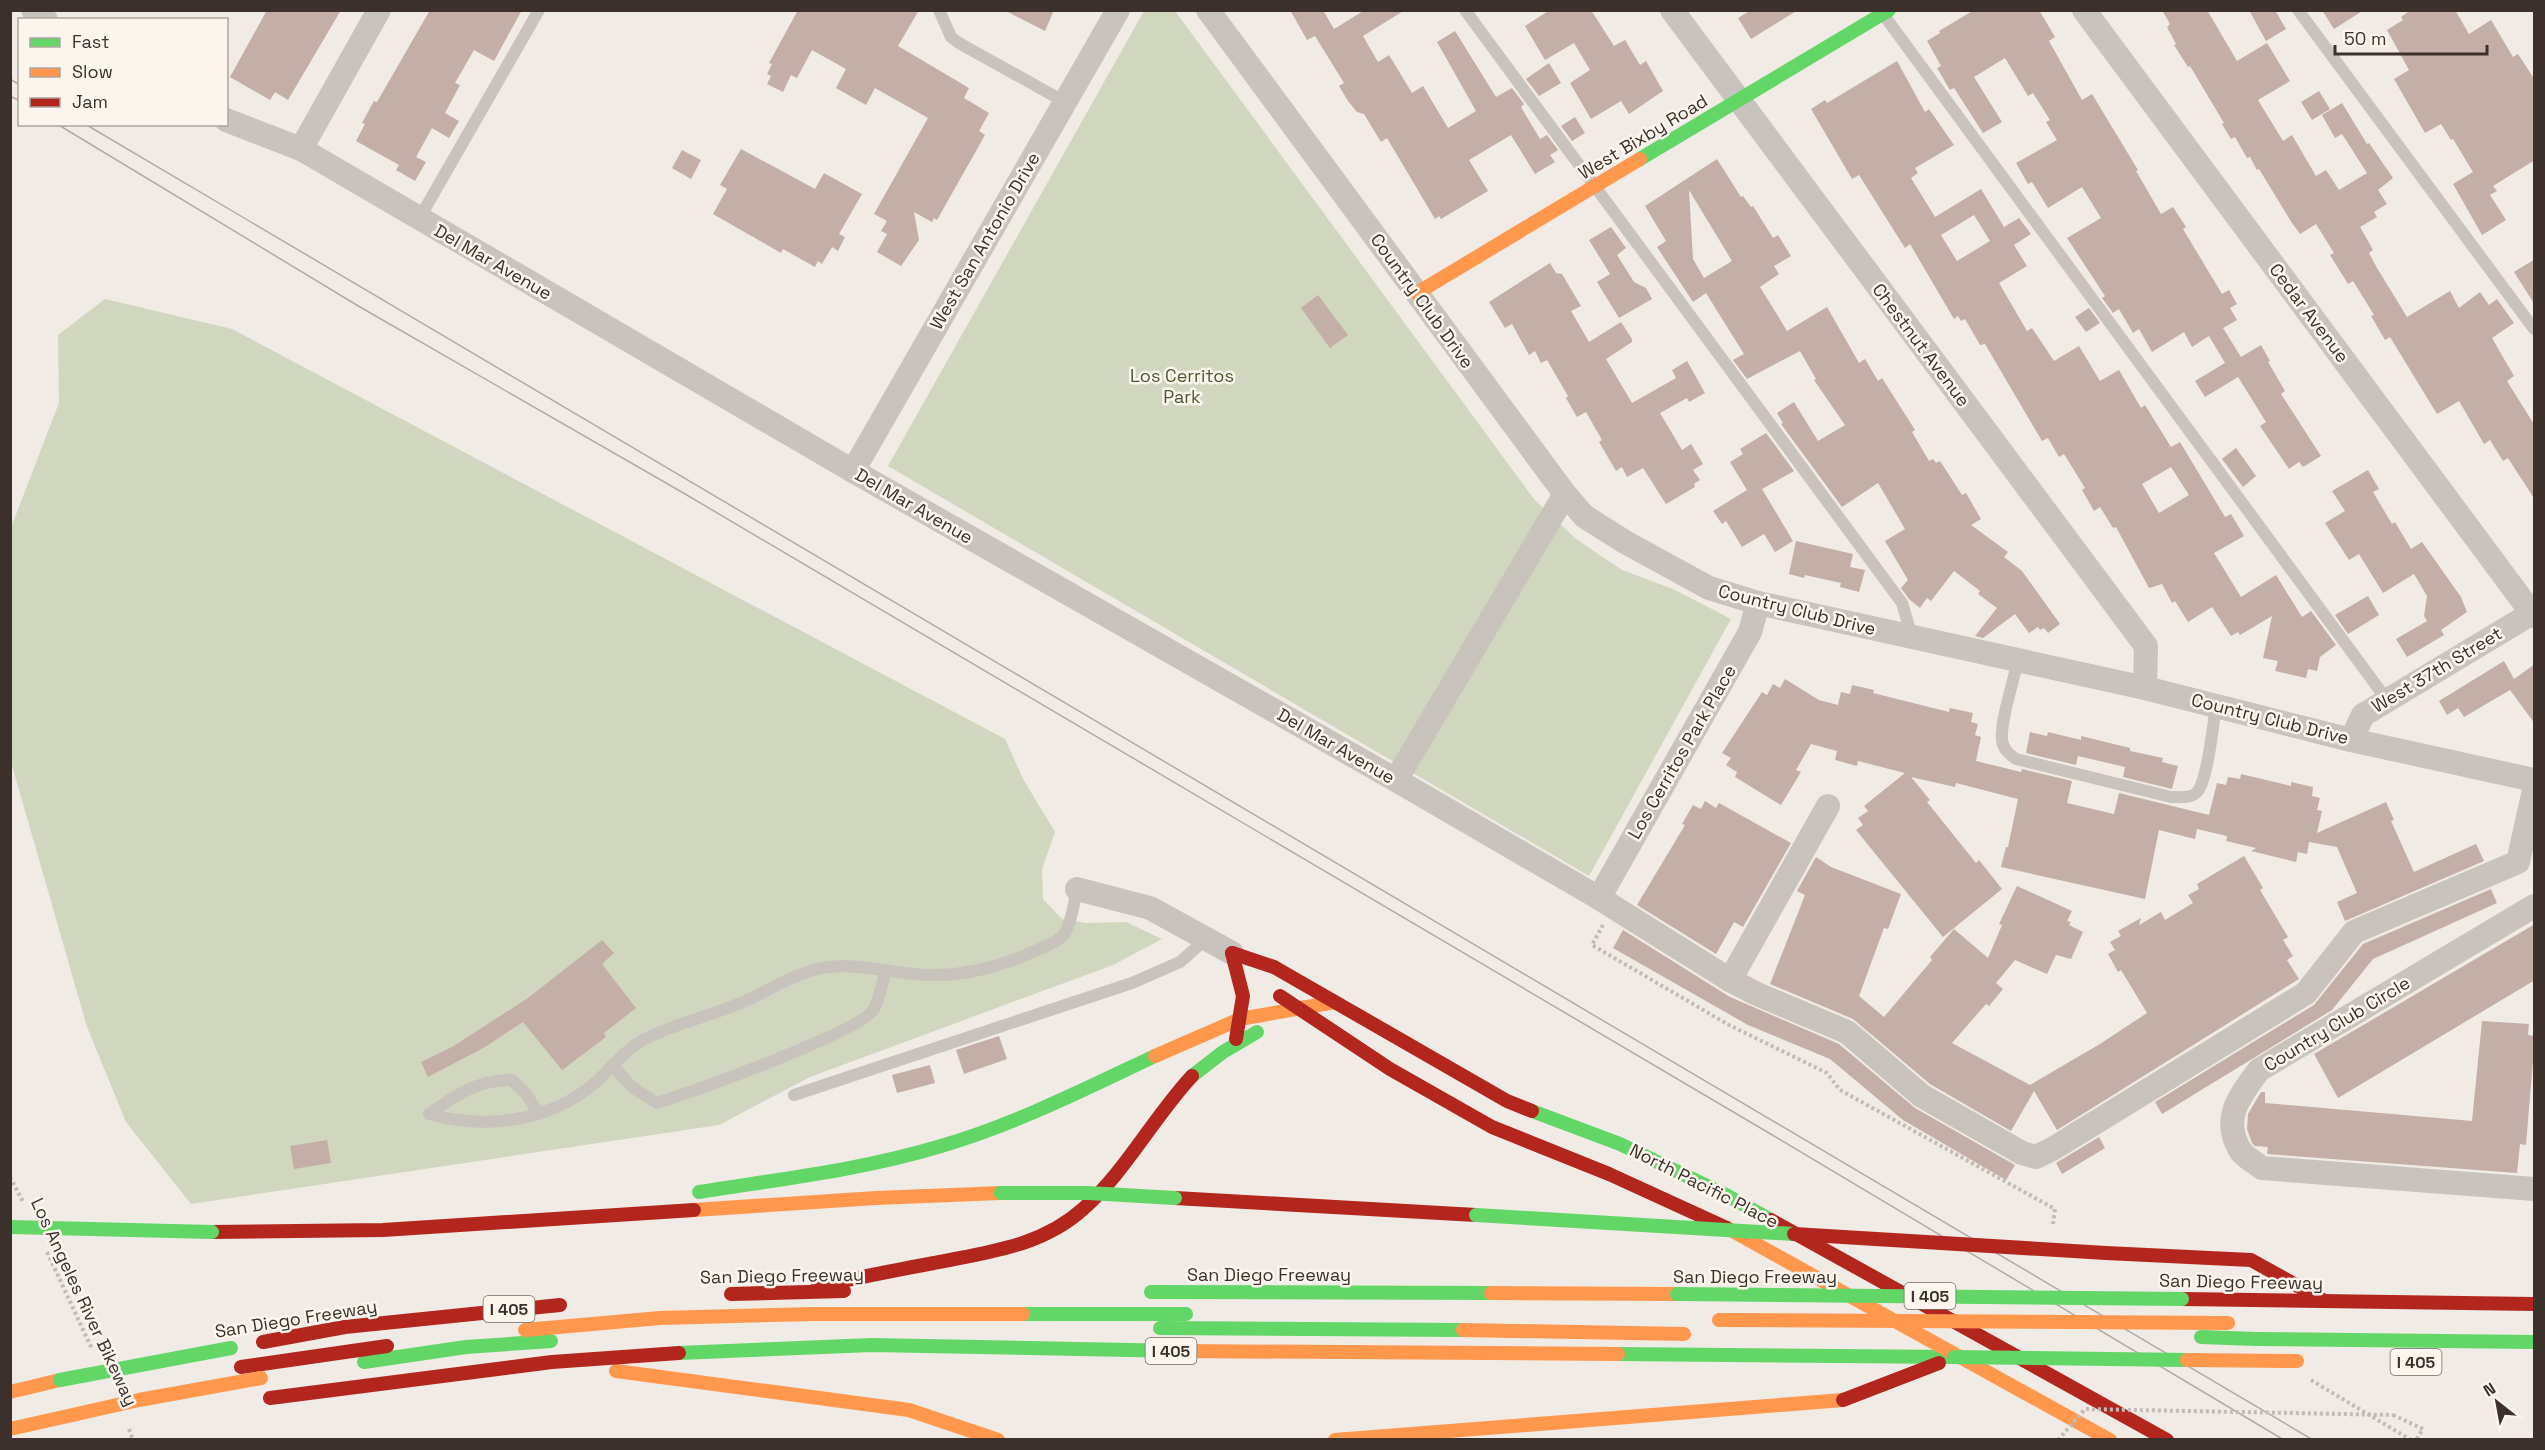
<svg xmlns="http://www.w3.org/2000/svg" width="2545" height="1450" font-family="'Space Grotesk',sans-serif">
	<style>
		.green { fill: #d1d6bf }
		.building { fill: #c3afa7; fill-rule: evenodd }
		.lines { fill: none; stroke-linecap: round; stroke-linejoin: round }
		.path { stroke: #c2bbb6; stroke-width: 4; stroke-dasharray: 3 3; stroke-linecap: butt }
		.lane { stroke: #c9c3be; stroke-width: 12 }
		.street { stroke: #c9c3be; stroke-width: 24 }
		.fast { stroke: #63d668; stroke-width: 14 }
		.slow { stroke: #ff974d; stroke-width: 14 }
		.jam { stroke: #b3261e; stroke-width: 14 }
		.tram { stroke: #b1aca8; stroke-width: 1.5 }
		.path-bridge { stroke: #c2bbb6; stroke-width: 4; stroke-dasharray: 3 3; stroke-linecap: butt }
		.fast-bridge { stroke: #63d668; stroke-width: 14 }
		.slow-bridge { stroke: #ff974d; stroke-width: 14 }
		.jam-bridge { stroke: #b3261e; stroke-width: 14 }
		.labels { text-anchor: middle; stroke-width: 5; stroke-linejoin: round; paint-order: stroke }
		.shield { fill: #fbf5ee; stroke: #756b66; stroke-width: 1.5 }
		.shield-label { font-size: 16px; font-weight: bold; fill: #3b302b }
		.street-label { font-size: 18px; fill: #3b302b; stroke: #fbf5ee }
		.park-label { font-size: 18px; fill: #4a5a2e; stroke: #fbf5ee }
	</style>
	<rect width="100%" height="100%" fill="#f0ebe5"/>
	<g class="green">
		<polygon points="1144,11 1175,11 1534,499 1576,539 1622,570 1673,589 1731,619 1589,876 888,466"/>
		<polygon points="105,299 232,329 1005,739 1023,779 1055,832 1042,869 1043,899 1062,919 1087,923 1126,922 1162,939 1113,965 810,1077 719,1125 191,1204 126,1122 87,1027 11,762 10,530 59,403 58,335"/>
	</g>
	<g class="building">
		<polygon points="267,10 341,10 288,100 275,92 270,100 230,77"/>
		<polygon points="430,10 522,10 494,61 474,50 455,83 460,85 445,113 459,121 449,138 432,128 416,157 426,162 415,181 396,170 399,165 356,141 365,124 362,123 374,101 377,102"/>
		<polygon points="798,10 919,10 898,46 969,88 964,98 989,113 979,131 985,135 937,220 934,218 932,222 914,212 919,240 901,266 877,252 887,234 881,231 887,221 874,214 928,118 875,88 866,105 836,88 846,69 812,50 797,78 791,75 783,92 767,84 771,76 767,74 772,64 769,63"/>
		<polygon points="1004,10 1054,10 1045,31"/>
		<polygon points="1290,10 1323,10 1334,29 1365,10 1405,10 1363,36 1378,62 1389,55 1412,93 1423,86 1448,128 1476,111 1437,42 1455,31 1496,97 1512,88 1524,104 1521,107 1540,139 1547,135 1558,150 1550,155 1555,162 1535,174 1511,135 1469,160 1488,191 1441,219 1439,216 1435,219 1387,138 1381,142 1364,114 1357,112 1348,101 1339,86 1344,83 1315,36 1307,40"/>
		<polygon points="1550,10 1591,10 1614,46 1625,40 1640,65 1646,61 1663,91 1629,114 1621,101 1591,119 1570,83 1590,70 1574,43 1545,60 1525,26"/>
		<polygon points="1751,10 1798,10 1751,39 1738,18"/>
		<polygon points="1974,10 2039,10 2055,37 2049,41 2082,100 2092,94 2138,170 2136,171 2161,214 2173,207 2186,227 2183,229 2222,294 2229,290 2237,304 2230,308 2237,320 2223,328 2241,357 2261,345 2270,361 2268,362 2285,391 2281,394 2321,456 2303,467 2299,462 2289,469 2260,426 2266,422 2238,377 2205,397 2195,381 2225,363 2209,336 2192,347 2184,332 2152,352 2139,329 2133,333 2119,309 2113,313 2102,298 2105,296 2067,238 2101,218 2082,187 2048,208 2032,182 2028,184 2016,163 2057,140 2046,122 2050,120 2033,93 2028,96 2005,58 1974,77 2002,122 1983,133 1954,88 1950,90 1937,68 1941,66 1927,41 1940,33 1939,31"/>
		<polygon points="2162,10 2207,10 2237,61 2267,43 2290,81 2258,100 2283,141 2292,135 2316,176 2326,170 2339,190 2367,173 2342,134 2335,138 2322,115 2342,103 2367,144 2369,143 2393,178 2378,190 2387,204 2374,212 2377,217 2360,227 2373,250 2369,253 2377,268 2407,317 2450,291 2459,308 2480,292 2489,305 2497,299 2514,323 2492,338 2514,376 2507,381 2535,426 2535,500 2508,458 2503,461 2490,440 2484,444 2459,401 2437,414 2390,337 2385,340 2371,316 2374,315 2353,281 2348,284 2330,255 2334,253 2316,224 2300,234 2292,223 2259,169 2257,170 2250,157 2247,158 2235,137 2231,139 2222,124 2224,123 2190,66 2188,67 2174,45 2176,44 2167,27 2170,24"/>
		<polygon points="2249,10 2275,10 2286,29 2266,41"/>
		<polygon points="2322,10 2364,10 2334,29"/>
		<polygon points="2411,10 2455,10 2469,34 2491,20 2513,57 2518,54 2535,80 2535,160 2493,186 2497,191 2490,195 2506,220 2482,235 2453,184 2473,172 2453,139 2451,140 2441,124 2425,133 2394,79 2409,70 2387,30 2403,20 2401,17"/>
		<path d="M 1897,61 L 1925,112 L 1929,109 L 1954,145 L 1915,168 L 1918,173 L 1911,178 L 1935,217 L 1981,189 L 2004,227 L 2019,218 L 2031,234 L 2014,245 L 2027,266 L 1999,283 L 2027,331 L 2032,328 L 2054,361 L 2079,346 L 2100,381 L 2119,370 L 2141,408 L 2145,405 L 2171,447 L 2180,442 L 2225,517 L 2231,514 L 2244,536 L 2214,553 L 2241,597 L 2276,575 L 2302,617 L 2311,611 L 2336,645 L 2320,657 L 2317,671 L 2308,669 L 2306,678 L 2275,671 L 2278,661 L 2263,658 L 2272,616 L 2240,635 L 2238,632 L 2231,636 L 2212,607 L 2188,622 L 2175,601 L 2172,603 L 2162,584 L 2149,588 L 2116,527 L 2113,528 L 2100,507 L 2094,511 L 2082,490 L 2085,488 L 2064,454 L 2059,457 L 2048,438 L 2042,441 L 1985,344 L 1980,345 L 1965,319 L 1961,321 L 1958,316 L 1954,319 L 1910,244 L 1905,248 L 1859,175 L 1852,179 L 1811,109 L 1825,100 L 1827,103 ZM 1974,215 L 1990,241 L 1957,261 L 1941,235 ZM 2171,467 L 2189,495 L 2159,513 L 2142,484 Z"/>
		<polygon points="1549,63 1561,83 1539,96 1526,79"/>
		<polygon points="2319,91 2330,109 2312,120 2301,102"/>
		<polygon points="1575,117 1585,133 1572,141 1561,126"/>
		<polygon points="741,149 815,189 824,173 862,194 839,234 845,237 838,251 832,247 822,264 818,261 815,267 783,249 781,253 713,214 727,189 720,185"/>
		<polygon points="682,150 701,160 691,179 672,168"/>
		<path d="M 1717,159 L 1741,197 L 1743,196 L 1751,207 L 1753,206 L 1773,238 L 1778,235 L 1791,256 L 1774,266 L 1779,274 L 1760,287 L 1787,331 L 1827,307 L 1859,363 L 1865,359 L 1878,381 L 1882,378 L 1915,430 L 1912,432 L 1929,461 L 1933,459 L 1936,463 L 1940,461 L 1962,495 L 1966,493 L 1981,519 L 1971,525 L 2008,552 L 2004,557 L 2022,571 L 2060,624 L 2048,633 L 2044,628 L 2040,630 L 2038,627 L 2029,633 L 2015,614 L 1983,638 L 1975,636 L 1997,608 L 1978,594 L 1980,591 L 1954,571 L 1931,601 L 1927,598 L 1920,608 L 1909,599 L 1901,588 L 1908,580 L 1885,541 L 1905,529 L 1878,483 L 1842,507 L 1781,424 L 1783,423 L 1777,413 L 1794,402 L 1818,441 L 1845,425 L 1814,380 L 1816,379 L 1800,351 L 1747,379 L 1733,360 L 1744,354 L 1706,293 L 1693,302 L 1657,247 L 1666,241 L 1645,206 ZM 1689,190 L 1732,261 L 1704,278 L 1693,259 Z"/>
		<polygon points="1611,227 1626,248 1617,255 1634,282 1646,288 1652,299 1619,318 1597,282 1610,274 1589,240"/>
		<polygon points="2535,259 2535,305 2514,272"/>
		<polygon points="1550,263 1556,273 1562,274 1581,306 1571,311 1589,342 1621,322 1632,339 1632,342 1606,359 1632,403 1676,378 1672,370 1687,361 1705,393 1689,402 1687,398 1660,413 1682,450 1691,444 1703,464 1693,470 1700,480 1694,484 1695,487 1666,504 1643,468 1627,477 1622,467 1616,471 1599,442 1602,440 1586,412 1577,417 1566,398 1568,396 1547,360 1541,363 1535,351 1529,355 1512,324 1505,328 1489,302"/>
		<polygon points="1318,295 1348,335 1330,348 1301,308"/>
		<polygon points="2089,308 2100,323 2086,332 2075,317"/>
		<polygon points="1766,433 1794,471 1762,489 1793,541 1775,552 1764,534 1742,547 1726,521 1722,524 1713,511 1747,490 1730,462 1743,454 1740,449"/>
		<polygon points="2236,448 2256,476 2243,487 2222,459"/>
		<polygon points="2368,470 2379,489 2373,492 2392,524 2395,522 2411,549 2422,542 2461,597 2467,612 2441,630 2444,635 2407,657 2396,639 2427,621 2424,616 2427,596 2414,574 2383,593 2359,554 2349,560 2325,523 2345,511 2332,491"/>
		<polygon points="1796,541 1853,554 1850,567 1865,570 1859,592 1840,587 1841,583 1805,575 1804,578 1789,574"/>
		<polygon points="2368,596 2379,615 2348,634 2335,615"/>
		<polygon points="2504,661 2514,679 2535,664 2535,724 2510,690 2464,717 2458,708 2447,715 2439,701"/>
		<polygon points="1785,679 1819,700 1838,705 1841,692 1850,694 1852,685 1874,690 1873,693 1949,712 1950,708 1973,713 1971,722 1978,724 1975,735 1981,737 1976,761 2021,772 2022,769 2072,781 2067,803 2114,814 2119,793 2209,815 2217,783 2226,785 2228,777 2240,779 2241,774 2291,786 2291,782 2313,787 2312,796 2320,798 2317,810 2322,811 2317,833 2386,802 2394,820 2391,821 2414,872 2476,844 2484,861 2345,921 2337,902 2357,893 2337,847 2309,842 2307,854 2298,852 2296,862 2251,851 2256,848 2226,841 2227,836 2197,829 2195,839 2159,830 2145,899 2001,867 2006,847 2008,847 2018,799 1956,783 1955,787 1911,777 1930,800 1927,802 1976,863 1979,860 2002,889 1943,937 1856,830 1863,825 1858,818 1868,811 1864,806 1905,773 1858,761 1857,766 1835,760 1837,751 1811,744 1796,770 1801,772 1781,805 1735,777 1737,772 1726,765 1731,758 1722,753 1762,692 1767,695 1773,684 1780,688"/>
		<polygon points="2030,732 2047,736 2048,732 2081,740 2081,736 2130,748 2130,751 2163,758 2162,762 2178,766 2172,789 2123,777 2125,767 2078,756 2076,765 2026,753"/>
		<polygon points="1705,801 1716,808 1719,803 1791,843 1743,927 1734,922 1716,954 1637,905 1685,825 1682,824 1693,805 1701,809"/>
		<polygon points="2244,856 2263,888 2260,890 2288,937 2283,940 2293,956 2287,960 2299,979 2057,1130 2034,1091 2011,1131 1930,1084 1853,1019 1770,984 1805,895 1797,891 1816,857 1831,867 1901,894 1888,929 1884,928 1859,996 1884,1017 1932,960 1930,957 1954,929 1988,958 2002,925 1999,924 2017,886 2072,911 2067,921 2071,922 2069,925 2083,932 2071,959 2056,955 2047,974 2015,960 1996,983 2003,989 1989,1006 1986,1004 1952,1043 2030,1085 2100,1044 2147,1013 2121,970 2118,972 2108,954 2115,950 2110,942 2121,936 2118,931 2141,918 2139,925 2161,912 2165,920 2193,903 2188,895 2199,889 2197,884"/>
		<polygon points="2491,889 2497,903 2373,959 2332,1010 2162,1114 2155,1102 2314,1005 2363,944"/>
		<polygon points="2535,924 2535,980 2338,1098 2314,1054"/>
		<polygon points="1623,930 1730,997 1839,1044 1915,1108 2015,1165 2006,1180 1903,1120 1830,1059 1748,1025 1613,948"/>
		<polygon points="602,940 614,953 602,964 636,1008 604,1033 606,1037 562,1070 523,1022 485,1047 428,1077 421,1062 452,1047 528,998"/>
		<polygon points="2482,1021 2529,1024 2528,1035 2535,1036 2526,1145 2520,1144 2517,1173 2267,1154 2268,1147 2255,1146 2252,1143 2247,1129 2248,1114 2261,1092 2265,1092 2265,1103 2472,1121"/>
		<polygon points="999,1036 1007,1059 964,1074 956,1050"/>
		<polygon points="930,1065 935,1083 897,1093 892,1075"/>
		<polygon points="2099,1137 2105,1148 2062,1174 2056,1163"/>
		<polygon points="327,1140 331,1163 294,1169 290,1146"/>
	</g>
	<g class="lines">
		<g class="path">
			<polyline points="1603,925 1592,945 1729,1025 1827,1073 1840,1090 2055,1209 2053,1224"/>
			<polyline points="10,1177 23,1202"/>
			<polyline points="47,1252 92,1349"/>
			<polyline points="2311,1380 2411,1440"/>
			<polyline points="2393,1415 2423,1429 2416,1440"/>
			<polyline points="129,1429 133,1440"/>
		</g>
		<g class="lane">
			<polyline points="939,10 951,37 959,43 1065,102"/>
			<polyline points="1465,10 1902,603 1912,637"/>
			<polyline points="2298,10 2534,329"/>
			<polyline points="1883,14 2387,700"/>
			<polyline points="419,219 539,10"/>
			<path d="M 2018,660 C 2014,680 2000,721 2002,740 C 2003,749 2009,754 2016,759 L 2171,797 C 2180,797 2192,799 2198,791 C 2208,777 2213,725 2216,706"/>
			<path d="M 612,1065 L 632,1087 L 657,1103 C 691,1092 861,1032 874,1009 C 880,998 882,982 886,970"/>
			<polyline points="794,1095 1132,983 1180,962 1206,939"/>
			<path d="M 429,1114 C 485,1130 550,1122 596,1082 C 612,1068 623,1051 643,1040 C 675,1023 712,1016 745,1001 C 766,992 785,979 807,972 C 848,958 887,974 928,975 C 963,976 998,967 1030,953 C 1041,948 1058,943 1065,933 C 1072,921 1074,902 1077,889"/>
			<path d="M 429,1114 C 454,1096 479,1079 512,1080 L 526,1094 L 539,1114"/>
		</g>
		<g class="street">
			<polyline points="33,10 46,20"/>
			<polyline points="1208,10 1565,494 1584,516 1625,542 1709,588 1758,603 2145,688 2351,740 2534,780"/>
			<polyline points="1672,10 2146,646 2145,688"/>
			<polyline points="2084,10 2534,616"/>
			<polyline points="226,120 301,149 853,471 1396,780 1599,898 1730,980 1757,994 1847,1032 1922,1096 2022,1153 2036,1157 2054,1148 2306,993 2354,932 2518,862 2534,790"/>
			<polyline points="301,149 379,10"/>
			<polyline points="853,471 1118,10"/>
			<polyline points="2351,740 2363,715 2534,612"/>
			<polyline points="1396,780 1565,494"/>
			<polyline points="1077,889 1150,908 1232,953"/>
			<polyline points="1599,898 1750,632 1758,603"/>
			<path d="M 2534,906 L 2259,1070 C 2240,1096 2221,1118 2240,1150 C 2244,1157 2256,1163 2262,1168 L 2534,1189"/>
			<polyline points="1730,980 1828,806"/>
		</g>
		<g class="fast">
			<polyline points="1640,159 1889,10"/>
			<polyline points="1192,1076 1223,1052 1257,1032"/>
			<polyline points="1532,1111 1620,1144 1728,1196 1771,1220"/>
			<path d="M 699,1192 C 780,1179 862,1170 941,1146 C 1016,1124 1085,1089 1155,1056"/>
			<polyline points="1151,1292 1491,1293"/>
			<polyline points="1023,1314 1186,1314"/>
			<polyline points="1160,1328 1463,1330"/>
			<polyline points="2256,1339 2534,1342"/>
			<polyline points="679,1353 872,1345 1180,1351"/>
			<polyline points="1618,1354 1954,1357"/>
			<polyline points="364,1362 466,1347 551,1341"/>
		</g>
		<g class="slow">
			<polyline points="1417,293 1640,159"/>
			<polyline points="1155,1056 1240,1019 1335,1002"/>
			<polyline points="694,1210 876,1198 1001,1193"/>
			<polyline points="1727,1228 2110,1440"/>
			<polyline points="1491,1293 1677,1294"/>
			<polyline points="525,1330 660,1318 815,1314 1023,1314"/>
			<polyline points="1463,1330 1684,1334"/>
			<polyline points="1180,1351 1618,1354"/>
			<polyline points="616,1371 909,1410 998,1440"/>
			<polyline points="10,1392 60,1380"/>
			<polyline points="1335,1440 1843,1400"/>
		</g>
		<g class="jam">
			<polyline points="1232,953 1274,967 1507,1101 1532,1111"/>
			<polyline points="1232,953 1243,996 1236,1039"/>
			<polyline points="1280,996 1390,1069 1492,1127 1609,1174 1727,1228"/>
			<polyline points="1175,1198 1476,1215"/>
			<polyline points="1771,1220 2167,1440"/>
			<polyline points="212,1232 383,1230 694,1210"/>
			<polyline points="2106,1253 2251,1260 2323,1300"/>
			<path d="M 818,1286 C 857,1278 896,1270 934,1263 C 987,1252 1041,1247 1083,1209 C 1126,1171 1153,1118 1192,1076"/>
			<polyline points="731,1294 844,1291"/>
			<polyline points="2182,1299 2534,1304"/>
			<polyline points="263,1342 345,1327 560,1305"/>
			<polyline points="241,1367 387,1346"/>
			<polyline points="270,1398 552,1362 679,1353"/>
			<polyline points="1843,1400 1939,1363"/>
		</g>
		<g class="tram">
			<polyline points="10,79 20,85"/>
			<polyline points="10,96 20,101"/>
			<polyline points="57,124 360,307 680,491 1769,1133 2284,1440"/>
			<polyline points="85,124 2313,1440"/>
		</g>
		<polyline class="path-bridge" points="2058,1440 2085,1409 2393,1415"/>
		<g class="fast-bridge">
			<polyline points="1001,1193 1088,1193 1175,1198"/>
			<polyline points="1476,1215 1794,1234"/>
			<polyline points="10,1227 212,1232"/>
			<polyline points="1677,1294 2182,1299"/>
			<polyline points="2201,1337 2256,1339"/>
			<polyline points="1954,1357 2187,1360"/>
			<polyline points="60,1380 231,1348"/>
		</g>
		<g class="slow-bridge">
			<polyline points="1719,1320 2228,1323"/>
			<polyline points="2187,1360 2297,1361"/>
			<polyline points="10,1429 139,1400 261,1378"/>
		</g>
		<polyline class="jam-bridge" points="1794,1234 2106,1253"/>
	</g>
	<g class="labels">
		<g class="shield">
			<rect x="1904.5" y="1283" width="51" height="26" rx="4.5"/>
			<rect x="483.5" y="1296" width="51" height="26" rx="4.5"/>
			<rect x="1145.5" y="1338" width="51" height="26" rx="4.5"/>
			<rect x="2390.5" y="1349" width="51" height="26" rx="4.5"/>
		</g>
		<g class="shield-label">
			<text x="1930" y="1302">I 405</text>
			<text x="509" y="1315">I 405</text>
			<text x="1171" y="1357">I 405</text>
			<text x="2416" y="1368">I 405</text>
		</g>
		<g class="street-label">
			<text transform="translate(1643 137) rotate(-31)" y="6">West Bixby Road</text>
			<text transform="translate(985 241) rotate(-60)" y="6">West San Antonio Drive</text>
			<text transform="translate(493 262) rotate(30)" y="6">Del Mar Avenue</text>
			<text transform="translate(1422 301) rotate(54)" y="6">Country Club Drive</text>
			<text transform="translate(2309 313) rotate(53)" y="6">Cedar Avenue</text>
			<text transform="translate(1921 345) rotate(53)" y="6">Chestnut Avenue</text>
			<text transform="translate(914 506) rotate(30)" y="6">Del Mar Avenue</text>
			<text transform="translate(1797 610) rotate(14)" y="6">Country Club Drive</text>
			<text transform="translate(2437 670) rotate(-31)" y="6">West 37th Street</text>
			<text transform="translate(2270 719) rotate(14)" y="6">Country Club Drive</text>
			<text transform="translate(1336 746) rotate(30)" y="6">Del Mar Avenue</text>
			<text transform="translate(1682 752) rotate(-60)" y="6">Los Cerritos Park Place</text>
			<text transform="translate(2337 1024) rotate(-31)" y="6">Country Club Circle</text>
			<text transform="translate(1704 1186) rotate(27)" y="6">North Pacific Place</text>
			<text x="1269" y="1281">San Diego Freeway</text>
			<text transform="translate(782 1276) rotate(-1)" y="6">San Diego Freeway</text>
			<text x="1755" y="1283">San Diego Freeway</text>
			<text transform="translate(2241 1282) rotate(1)" y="6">San Diego Freeway</text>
			<text transform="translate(84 1302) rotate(65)" y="6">Los Angeles River Bikeway</text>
			<text transform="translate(296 1319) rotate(-9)" y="6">San Diego Freeway</text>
		</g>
		<g class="park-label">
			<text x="1182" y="382">Los Cerritos<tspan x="1182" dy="21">Park</tspan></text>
		</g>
	</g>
	<rect width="2545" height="1450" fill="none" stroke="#3b302b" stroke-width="24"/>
	<rect x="18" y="18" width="210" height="108" fill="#fbf5ee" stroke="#aea6a0" stroke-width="1.5"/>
	<rect x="30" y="38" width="30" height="9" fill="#63d668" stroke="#aea6a0" stroke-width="1.5"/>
	<text x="72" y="48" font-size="18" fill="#3b302b">Fast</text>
	<rect x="30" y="68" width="30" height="9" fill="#ff974d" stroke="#aea6a0" stroke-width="1.5"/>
	<text x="72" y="78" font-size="18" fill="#3b302b">Slow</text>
	<rect x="30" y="98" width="30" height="9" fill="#b3261e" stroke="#aea6a0" stroke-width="1.5"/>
	<text x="72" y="108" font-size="18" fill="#3b302b">Jam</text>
	<g transform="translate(2497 1402) rotate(329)" stroke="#fbf5ee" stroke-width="4.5" paint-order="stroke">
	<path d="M0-4.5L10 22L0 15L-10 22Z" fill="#3b302b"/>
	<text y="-9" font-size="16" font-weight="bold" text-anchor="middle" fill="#3b302b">N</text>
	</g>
	<path d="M2335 45v9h152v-9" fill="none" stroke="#3b302b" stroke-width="3"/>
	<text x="2344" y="45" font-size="18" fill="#3b302b" stroke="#fbf5ee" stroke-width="4.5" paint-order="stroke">50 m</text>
</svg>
